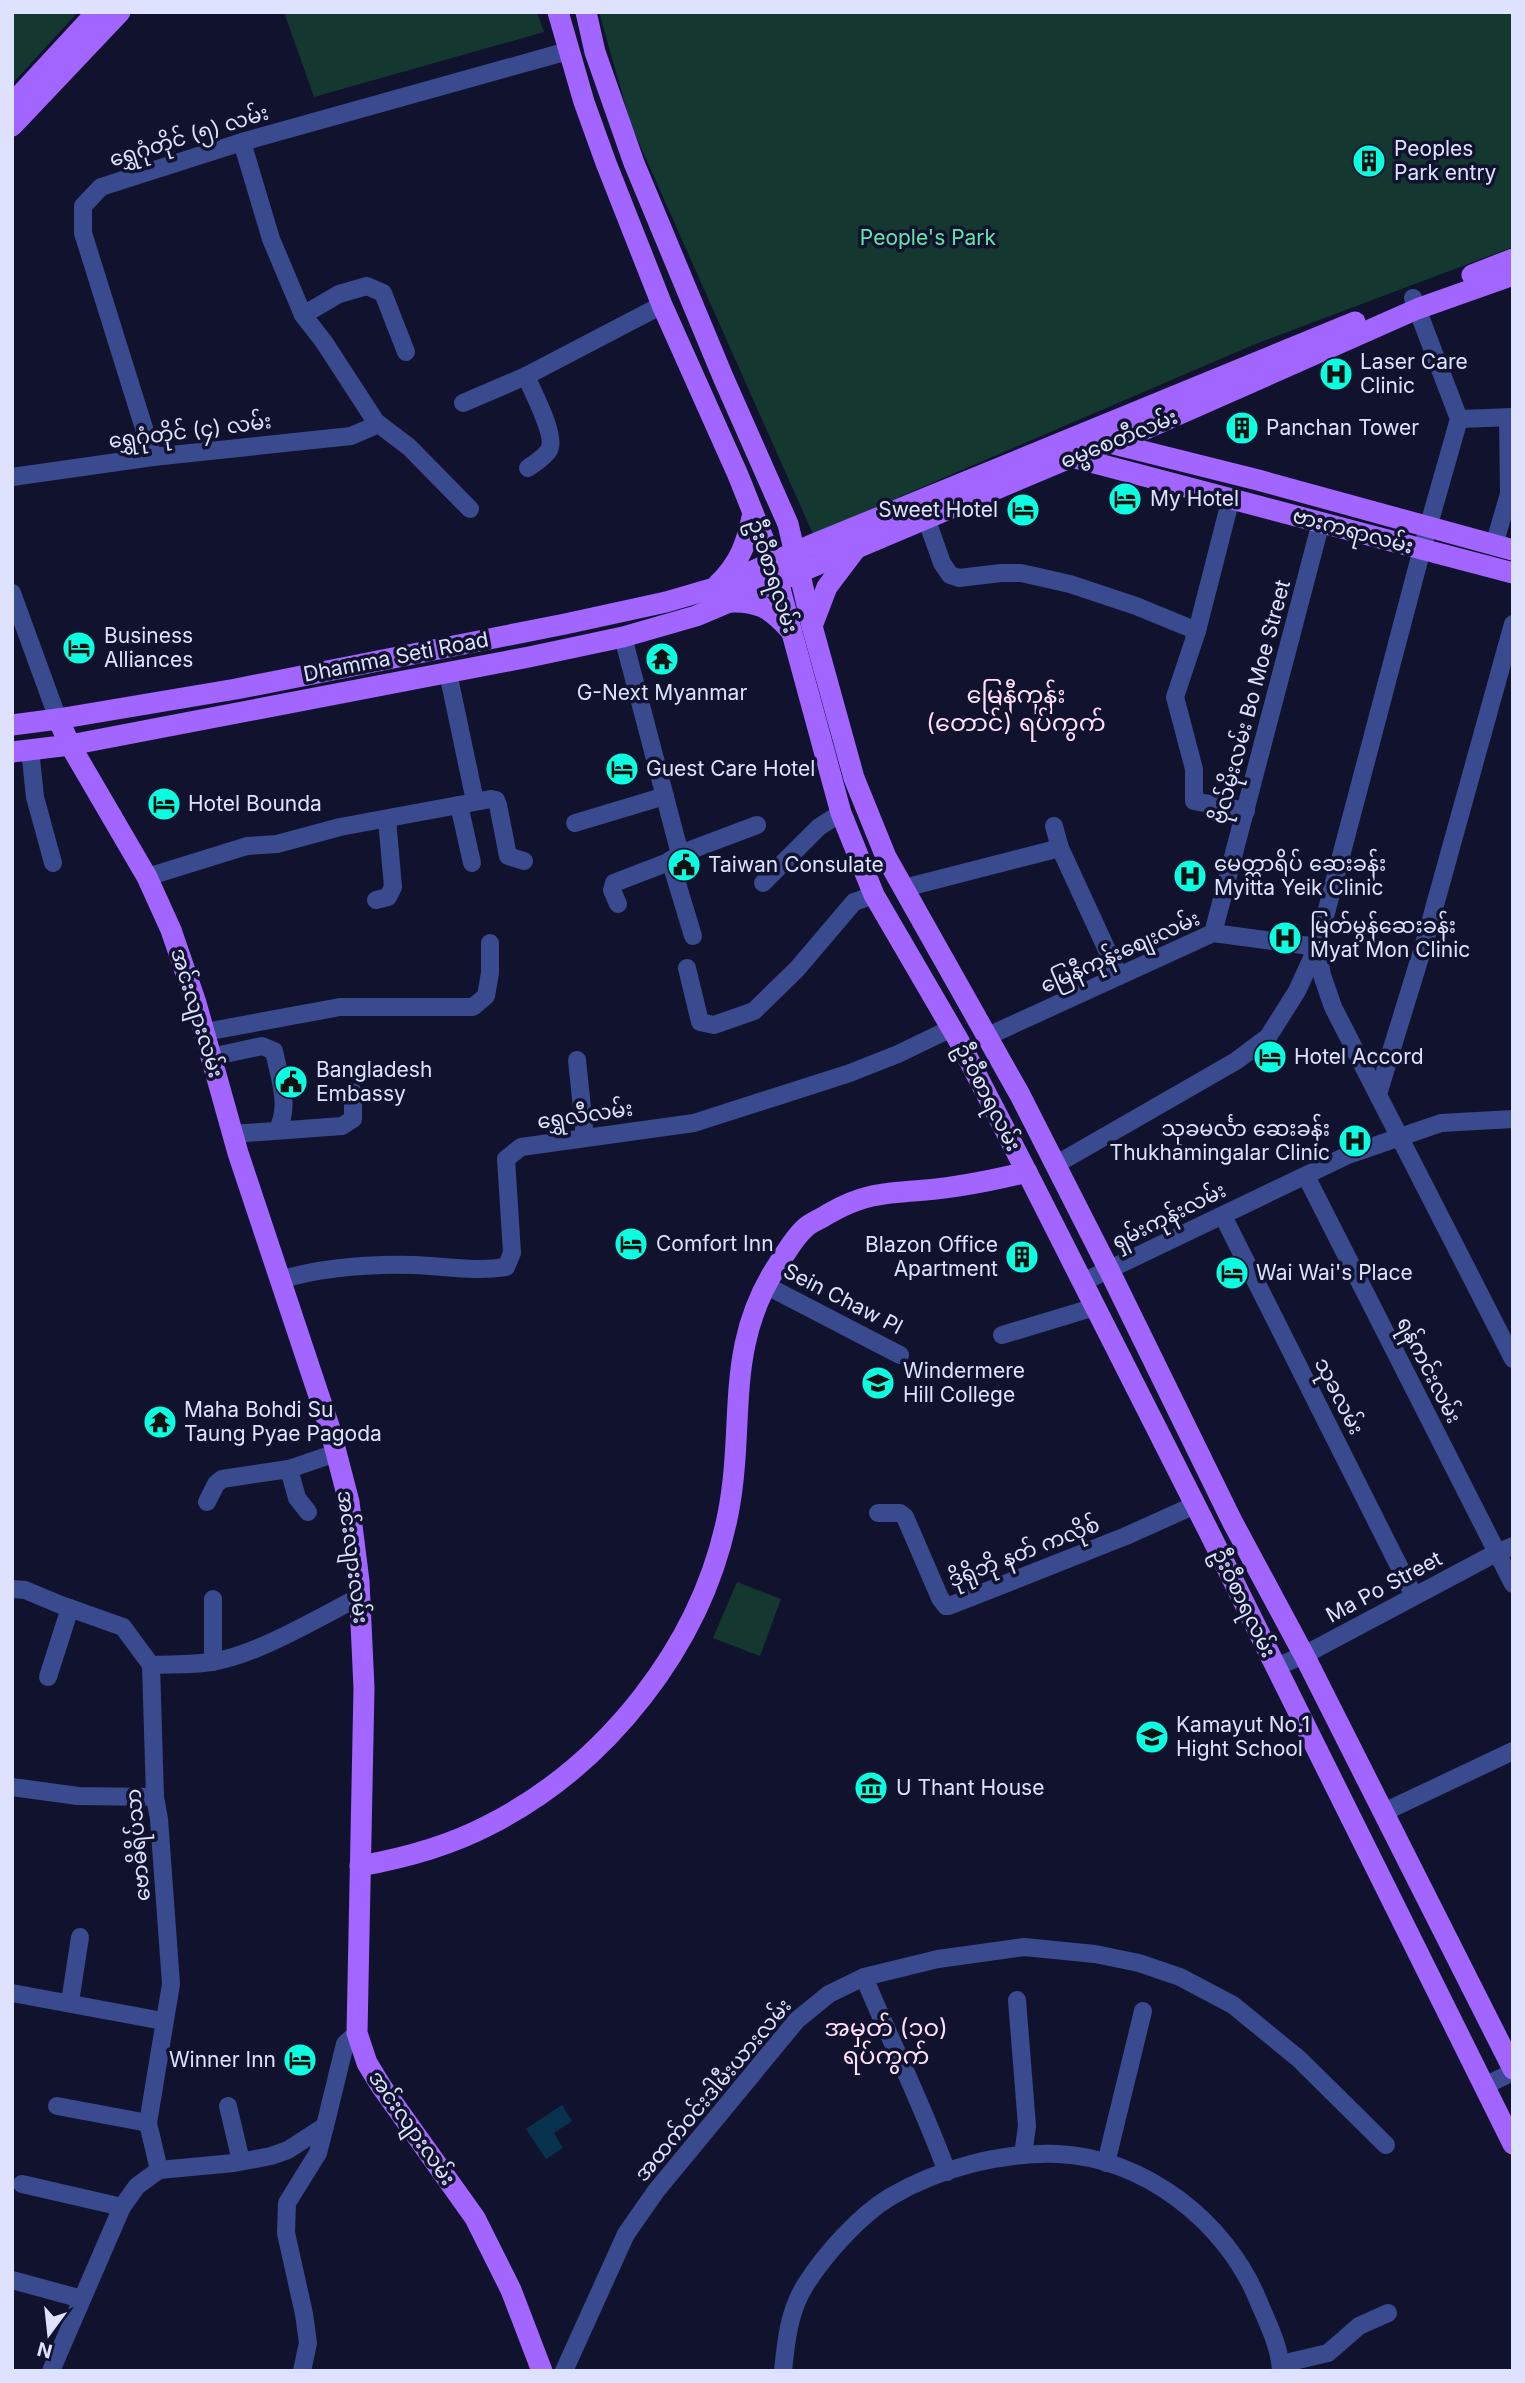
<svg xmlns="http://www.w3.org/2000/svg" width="1525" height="2383" font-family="Inter,'Noto Sans Myanmar',sans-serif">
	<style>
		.green { fill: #14382f }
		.water { fill: #09324f }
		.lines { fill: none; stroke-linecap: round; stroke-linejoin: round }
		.minor { stroke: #3a4a8f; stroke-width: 18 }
		.major { stroke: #a365ff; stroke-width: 21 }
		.labels { text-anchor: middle; stroke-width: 7; stroke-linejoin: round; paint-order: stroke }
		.street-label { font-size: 21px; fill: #dee2ff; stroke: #11132e }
		.poi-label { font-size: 21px; fill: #dee2ff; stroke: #11132e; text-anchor: start }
		.park-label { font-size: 21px; fill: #63e6a8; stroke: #11132e }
		.quarter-label { font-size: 24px; fill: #ffe0fb; stroke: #11132e }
	</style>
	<rect width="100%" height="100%" fill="#11132e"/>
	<g class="green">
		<polygon points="12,12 78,12 12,84"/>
		<polygon points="284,12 537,12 544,32 314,97"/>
		<polygon points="599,12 1513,12 1513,247 1253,345 813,534 631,125"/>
		<polygon points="737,1582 781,1599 760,1656 713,1638"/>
	</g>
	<polygon class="water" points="562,2105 572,2121 554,2133 563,2148 546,2159 526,2129"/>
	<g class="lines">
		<g class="minor">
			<polyline points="303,315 339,294 367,286 383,293 406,352"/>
			<polyline points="463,403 526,376"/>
			<polyline points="1459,419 1513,417"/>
			<polyline points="376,422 409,447 470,509"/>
			<polyline points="153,457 83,233 83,206 101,187 242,142 568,51"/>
			<path d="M 528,468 C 535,463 545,457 549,450 C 557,436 532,391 526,376 L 662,305"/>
			<polyline points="12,477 153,457 351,436 372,427 376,422 324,342 303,315 271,239 242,142"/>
			<polyline points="1231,498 1197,631 1175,697 1194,769 1194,801 1246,811"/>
			<polyline points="926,518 942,563 950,575 959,578 1001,573 1021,573 1070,584 1136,606 1197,631"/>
			<polyline points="1494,545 1509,494 1508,417"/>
			<polyline points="12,593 58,719"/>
			<polyline points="623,637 680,854"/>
			<polyline points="448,673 475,801"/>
			<polyline points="30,749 35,797 53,863"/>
			<polyline points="459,805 472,863"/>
			<polyline points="575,823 665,796"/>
			<polyline points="1054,826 1060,848 1119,976"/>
			<polyline points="670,860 693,936"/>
			<polyline points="147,877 247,846 277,844 340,827 491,799 496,800 498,805 508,856 524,861"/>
			<polyline points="763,883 819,827 841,813"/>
			<polyline points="904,888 1060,848"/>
			<polyline points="376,900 388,897 393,887 387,819"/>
			<polyline points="618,904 612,890 614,883 666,863 680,854 757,825"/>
			<polyline points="1213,933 1321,522"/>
			<polyline points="687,968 700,1022 714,1025 754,1011 797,969 854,902 874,895"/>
			<polyline points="205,1032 340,1007 473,1007 486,996 490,973 490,943"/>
			<polyline points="988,1036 1213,933 1317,947 1322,975 1333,1007 1513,1359"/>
			<path d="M 211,1057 L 262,1046 L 274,1051 C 279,1076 291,1108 277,1130"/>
			<polyline points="577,1060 585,1137"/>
			<polyline points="1378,1094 1425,941 1513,624"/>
			<polyline points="232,1134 342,1126 353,1119 353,1092"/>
			<polyline points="1055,1165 1236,1061 1268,1037 1297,991 1317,947 1422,549 1459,419 1413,298"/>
			<polyline points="1306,1176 1513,1584"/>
			<polyline points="1223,1216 1414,1596"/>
			<path d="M 280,1280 C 323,1267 369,1264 414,1265 C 445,1266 475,1272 506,1267 L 512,1253 L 506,1159 L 521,1147 L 694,1123 L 850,1073 L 898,1054 L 952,1028"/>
			<polyline points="1083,1282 1348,1155 1441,1123 1513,1119"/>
			<polyline points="765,1285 900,1355"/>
			<polyline points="1002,1335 1095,1307"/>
			<polyline points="289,1469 297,1498 308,1512"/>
			<polyline points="207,1502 216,1484 222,1479 289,1469 336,1453"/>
			<polyline points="878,1513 900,1513 905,1517 940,1598 946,1606 949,1606 1126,1536 1195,1505"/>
			<polyline points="12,1589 25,1590 61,1605 123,1627 151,1665 155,1797 159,1819 171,1984 148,2123 159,2170"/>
			<polyline points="213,1662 213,1599"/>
			<path d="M 151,1665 C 171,1664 192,1665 211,1662 C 255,1656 320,1617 361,1596"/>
			<polyline points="1276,1667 1304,1655 1496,1553 1513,1546"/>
			<polyline points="48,1677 70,1608"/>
			<polyline points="12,1787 78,1796 155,1797"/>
			<polyline points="1384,1812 1513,1751"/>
			<path d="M 864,1977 C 891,2042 923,2106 947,2172"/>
			<polyline points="12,1993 163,2021"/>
			<polyline points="1017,2000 1027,2126 1023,2155"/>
			<polyline points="70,2002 80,1937"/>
			<polyline points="1484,2086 1513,2072"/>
			<polyline points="57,2106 148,2123"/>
			<polyline points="228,2106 241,2161"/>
			<polyline points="1106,2163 1143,2011"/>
			<polyline points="22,2184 122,2207"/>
			<polyline points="12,2280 82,2299"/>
			<polyline points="1281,2364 1328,2353 1359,2326 1388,2313"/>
			<polyline points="51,2371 122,2207 137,2186 159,2170 234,2163 271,2156 288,2150 325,2126 345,2044 357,2033"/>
			<polyline points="302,2371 308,2343 304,2314 286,2233 287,2203 318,2153 325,2126"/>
			<polyline points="564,2371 626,2234 656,2191 797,2020 829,1994 864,1977 938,1959 1024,1947 1095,1954 1139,1963 1180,1977 1233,2005 1299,2059 1386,2145"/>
			<path d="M 783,2371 C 786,2341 789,2310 806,2284 C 825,2254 860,2215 890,2197 C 939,2168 1002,2152 1058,2154 C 1145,2158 1226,2222 1258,2300 C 1267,2322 1280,2346 1281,2371"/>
		</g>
		<g class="major">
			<polyline points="558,12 584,102 606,163 662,305 738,475 773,563 841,813 874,895 959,1041 1034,1186 1209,1532 1513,2144"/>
			<polyline points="586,12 595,52 634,163 723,377 788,524 812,626 854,778 886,857 1020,1095 1109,1270 1233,1523 1304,1655 1513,2069"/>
			<polyline points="12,104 97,12"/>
			<polyline points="12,126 120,12"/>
			<polyline points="1472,275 1513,259"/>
			<polyline points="1110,443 1258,480 1513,550"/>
			<polyline points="1072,457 1513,573"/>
			<path d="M 718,584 C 740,563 747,542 753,513"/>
			<path d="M 731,602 C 759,601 771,609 790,630"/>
			<polyline points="812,626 827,587 855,550"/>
			<polyline points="58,719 70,745 147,877 171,930 196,1003 238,1153 330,1429 349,1502 359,1581 364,1688 357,2033 367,2063 381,2086 475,2218 511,2290 542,2371"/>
			<polyline points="12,725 58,719 236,689 565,624 666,602 714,588 809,546 1355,322"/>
			<polyline points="12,752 70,745 529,657 623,637 696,616 1072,457 1148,428 1417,309 1513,275"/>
			<path d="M 360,1866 C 405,1858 449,1846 489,1825 C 607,1765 702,1645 728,1514 C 746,1422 723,1347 779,1263 C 787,1251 794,1238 805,1228 C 811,1222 821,1219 828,1214 C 864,1193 886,1193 926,1190 C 960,1187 994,1180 1027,1172"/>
		</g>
	</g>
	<defs>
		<symbol id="building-disc" viewBox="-11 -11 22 22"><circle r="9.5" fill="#0affe0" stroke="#11132e"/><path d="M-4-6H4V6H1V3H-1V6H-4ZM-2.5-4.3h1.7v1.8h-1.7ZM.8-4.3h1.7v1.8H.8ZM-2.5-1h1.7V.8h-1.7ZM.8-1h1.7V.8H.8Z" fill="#111"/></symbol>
		<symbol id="hospital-disc" viewBox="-11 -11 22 22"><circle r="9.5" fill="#0affe0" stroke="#11132e"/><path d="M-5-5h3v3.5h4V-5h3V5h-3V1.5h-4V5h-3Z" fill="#111"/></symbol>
		<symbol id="hotel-disc" viewBox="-11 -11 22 22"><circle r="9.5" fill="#0affe0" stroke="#11132e"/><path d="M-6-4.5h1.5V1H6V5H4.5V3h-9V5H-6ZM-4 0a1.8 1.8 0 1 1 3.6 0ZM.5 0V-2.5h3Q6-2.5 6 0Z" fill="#111"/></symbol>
		<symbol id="temple-disc" viewBox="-11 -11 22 22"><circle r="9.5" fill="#0affe0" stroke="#11132e"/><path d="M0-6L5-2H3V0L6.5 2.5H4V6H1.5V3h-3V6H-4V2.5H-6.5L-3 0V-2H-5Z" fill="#111"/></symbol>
		<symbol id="civic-disc" viewBox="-11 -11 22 22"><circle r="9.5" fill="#0affe0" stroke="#11132e"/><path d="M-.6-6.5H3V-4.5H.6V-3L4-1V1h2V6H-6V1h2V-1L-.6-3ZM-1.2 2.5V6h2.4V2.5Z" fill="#111"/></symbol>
		<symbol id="university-disc" viewBox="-11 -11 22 22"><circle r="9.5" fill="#0affe0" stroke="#11132e"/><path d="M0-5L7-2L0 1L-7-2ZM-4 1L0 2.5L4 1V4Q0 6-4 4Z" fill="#111"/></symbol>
		<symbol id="school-disc" viewBox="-11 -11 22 22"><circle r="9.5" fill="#0affe0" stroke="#11132e"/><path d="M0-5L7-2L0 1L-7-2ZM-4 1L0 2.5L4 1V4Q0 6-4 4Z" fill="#111"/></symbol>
		<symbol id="museum-disc" viewBox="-11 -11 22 22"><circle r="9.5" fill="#0affe0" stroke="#11132e"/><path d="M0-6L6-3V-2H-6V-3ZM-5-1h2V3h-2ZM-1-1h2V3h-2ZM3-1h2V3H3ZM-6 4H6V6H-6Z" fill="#111"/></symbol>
	</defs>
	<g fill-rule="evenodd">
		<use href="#building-disc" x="1350" y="142" width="38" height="38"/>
		<use href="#hospital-disc" x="1317" y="355" width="38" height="38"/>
		<use href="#building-disc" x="1223" y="409" width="38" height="38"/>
		<use href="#hotel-disc" x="1106" y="480" width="38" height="38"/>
		<use href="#hotel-disc" x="1004" y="491" width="38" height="38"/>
		<use href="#hotel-disc" x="60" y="629" width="38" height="38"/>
		<use href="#temple-disc" x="643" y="640" width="38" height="38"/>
		<use href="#hotel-disc" x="603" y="750" width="38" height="38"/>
		<use href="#hotel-disc" x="145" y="785" width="38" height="38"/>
		<use href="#civic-disc" x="665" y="846" width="38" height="38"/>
		<use href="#hospital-disc" x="1171" y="857" width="38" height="38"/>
		<use href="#hospital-disc" x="1266" y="919" width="38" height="38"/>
		<use href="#hotel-disc" x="1251" y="1038" width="38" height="38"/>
		<use href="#civic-disc" x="272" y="1063" width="38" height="38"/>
		<use href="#hospital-disc" x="1336" y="1122" width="38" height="38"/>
		<use href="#hotel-disc" x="612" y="1225" width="38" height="38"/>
		<use href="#building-disc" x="1003" y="1238" width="38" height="38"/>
		<use href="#hotel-disc" x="1213" y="1254" width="38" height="38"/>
		<use href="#university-disc" x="859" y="1364" width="38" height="38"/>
		<use href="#temple-disc" x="141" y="1403" width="38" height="38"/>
		<use href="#school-disc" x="1133" y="1718" width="38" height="38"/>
		<use href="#museum-disc" x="852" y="1769" width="38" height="38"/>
		<use href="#hotel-disc" x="281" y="2041" width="38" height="38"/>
	</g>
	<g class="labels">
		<g class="street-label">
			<text transform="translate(189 136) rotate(-17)" y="7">ရွှေဂုံတိုင် (၅) လမ်း</text>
			<text transform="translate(190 431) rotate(-7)" y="7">ရွှေဂုံတိုင် (၄) လမ်း</text>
			<text transform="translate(1119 439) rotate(-22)" y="7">ဓမ္မစေတီလမ်း</text>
			<text transform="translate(1353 531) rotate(15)" y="7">ဗားကရာလမ်း</text>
			<text transform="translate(773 576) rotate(72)" y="7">ဦးဝီစာရလမ်း</text>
			<text transform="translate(396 657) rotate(-11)" y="7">Dhamma Seti Road</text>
			<text transform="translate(1251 702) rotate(-75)" y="7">ဗိုလ်မိုးလမ်း Bo Moe Street</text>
			<text transform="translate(1120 952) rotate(-24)" y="7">မြေနီကုန်းစျေးလမ်း</text>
			<text transform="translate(197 1013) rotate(73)" y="7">အင်းလျားလမ်း</text>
			<text transform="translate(988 1097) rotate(63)" y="7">ဦးဝီစာရလမ်း</text>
			<text transform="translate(585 1115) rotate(-8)" y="7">ရွှေလီလမ်း</text>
			<text transform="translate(1169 1216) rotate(-26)" y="7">ရှမ်းကုန်းလမ်း</text>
			<text transform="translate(843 1299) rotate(27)" y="7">Sein Chaw Pl</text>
			<text transform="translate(1429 1370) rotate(63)" y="7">ရန်ကင်းလမ်း</text>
			<text transform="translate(1339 1396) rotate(63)" y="7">သုခလမ်း</text>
			<text transform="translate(1024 1552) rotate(-21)" y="7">ဒိုရိုဘို နတ် ကလိုစ်</text>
			<text transform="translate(353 1557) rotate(83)" y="7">အင်းလျားလမ်း</text>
			<text transform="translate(1384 1587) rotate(-28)" y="7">Ma Po Street</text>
			<text transform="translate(1244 1603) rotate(64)" y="7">ဦးဝီစာရလမ်း</text>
			<text transform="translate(138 1845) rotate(-95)" y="7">ဗောဓိရိပ်သာ</text>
			<text transform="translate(713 2090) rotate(-50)" y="7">အထက်ဝင်းဒါမီးယားလမ်း</text>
			<text transform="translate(412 2128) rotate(55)" y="7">အင်းလျားလမ်း</text>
		</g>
		<g class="poi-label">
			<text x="1394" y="156">Peoples<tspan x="1394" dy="24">Park entry</tspan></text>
			<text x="1360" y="369">Laser Care<tspan x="1360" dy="24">Clinic</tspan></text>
			<text x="1266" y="435">Panchan Tower</text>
			<text x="1150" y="506">My Hotel</text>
			<text x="998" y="517" text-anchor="end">Sweet Hotel</text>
			<text x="104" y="643">Business<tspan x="104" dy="24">Alliances</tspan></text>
			<text x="662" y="700" text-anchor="middle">G-Next Myanmar</text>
			<text x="646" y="776">Guest Care Hotel</text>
			<text x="188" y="811">Hotel Bounda</text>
			<text x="1214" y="871">မေတ္တာရိပ် ဆေးခန်း<tspan x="1214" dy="24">Myitta Yeik Clinic</tspan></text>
			<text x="708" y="872">Taiwan Consulate</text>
			<text x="1310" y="933">မြတ်မွန်ဆေးခန်း<tspan x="1310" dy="24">Myat Mon Clinic</tspan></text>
			<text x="1294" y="1064">Hotel Accord</text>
			<text x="316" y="1077">Bangladesh<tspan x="316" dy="24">Embassy</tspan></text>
			<text x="1330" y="1136" text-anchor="end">သုခမင်္လာ ဆေးခန်း<tspan x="1330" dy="24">Thukhamingalar Clinic</tspan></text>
			<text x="656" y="1251">Comfort Inn</text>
			<text x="998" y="1252" text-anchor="end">Blazon Office<tspan x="998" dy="24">Apartment</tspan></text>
			<text x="1256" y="1280">Wai Wai's Place</text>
			<text x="903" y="1378">Windermere<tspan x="903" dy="24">Hill College</tspan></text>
			<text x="184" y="1417">Maha Bohdi Su<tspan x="184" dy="24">Taung Pyae Pagoda</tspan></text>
			<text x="1176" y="1732">Kamayut No.1<tspan x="1176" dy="24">Hight School</tspan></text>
			<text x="896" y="1795">U Thant House</text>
			<text x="276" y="2067" text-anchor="end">Winner Inn</text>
		</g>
		<g class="park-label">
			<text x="928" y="245">People's Park</text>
		</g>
		<g class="quarter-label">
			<text x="1016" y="703">မြေနီကုန်း<tspan x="1016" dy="28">(တောင်) ရပ်ကွက်</tspan></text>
			<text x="886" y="2036">အမှတ် (၁၀)<tspan x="886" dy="28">ရပ်ကွက်</tspan></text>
		</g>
	</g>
	<rect width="1525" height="2383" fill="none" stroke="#dee2ff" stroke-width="28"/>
	<g transform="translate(49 2334) rotate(195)" stroke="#11132e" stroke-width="5" paint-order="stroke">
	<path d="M0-5L12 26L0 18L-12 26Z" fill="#dee2ff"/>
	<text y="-10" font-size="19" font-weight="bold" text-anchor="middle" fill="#dee2ff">N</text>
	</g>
</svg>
